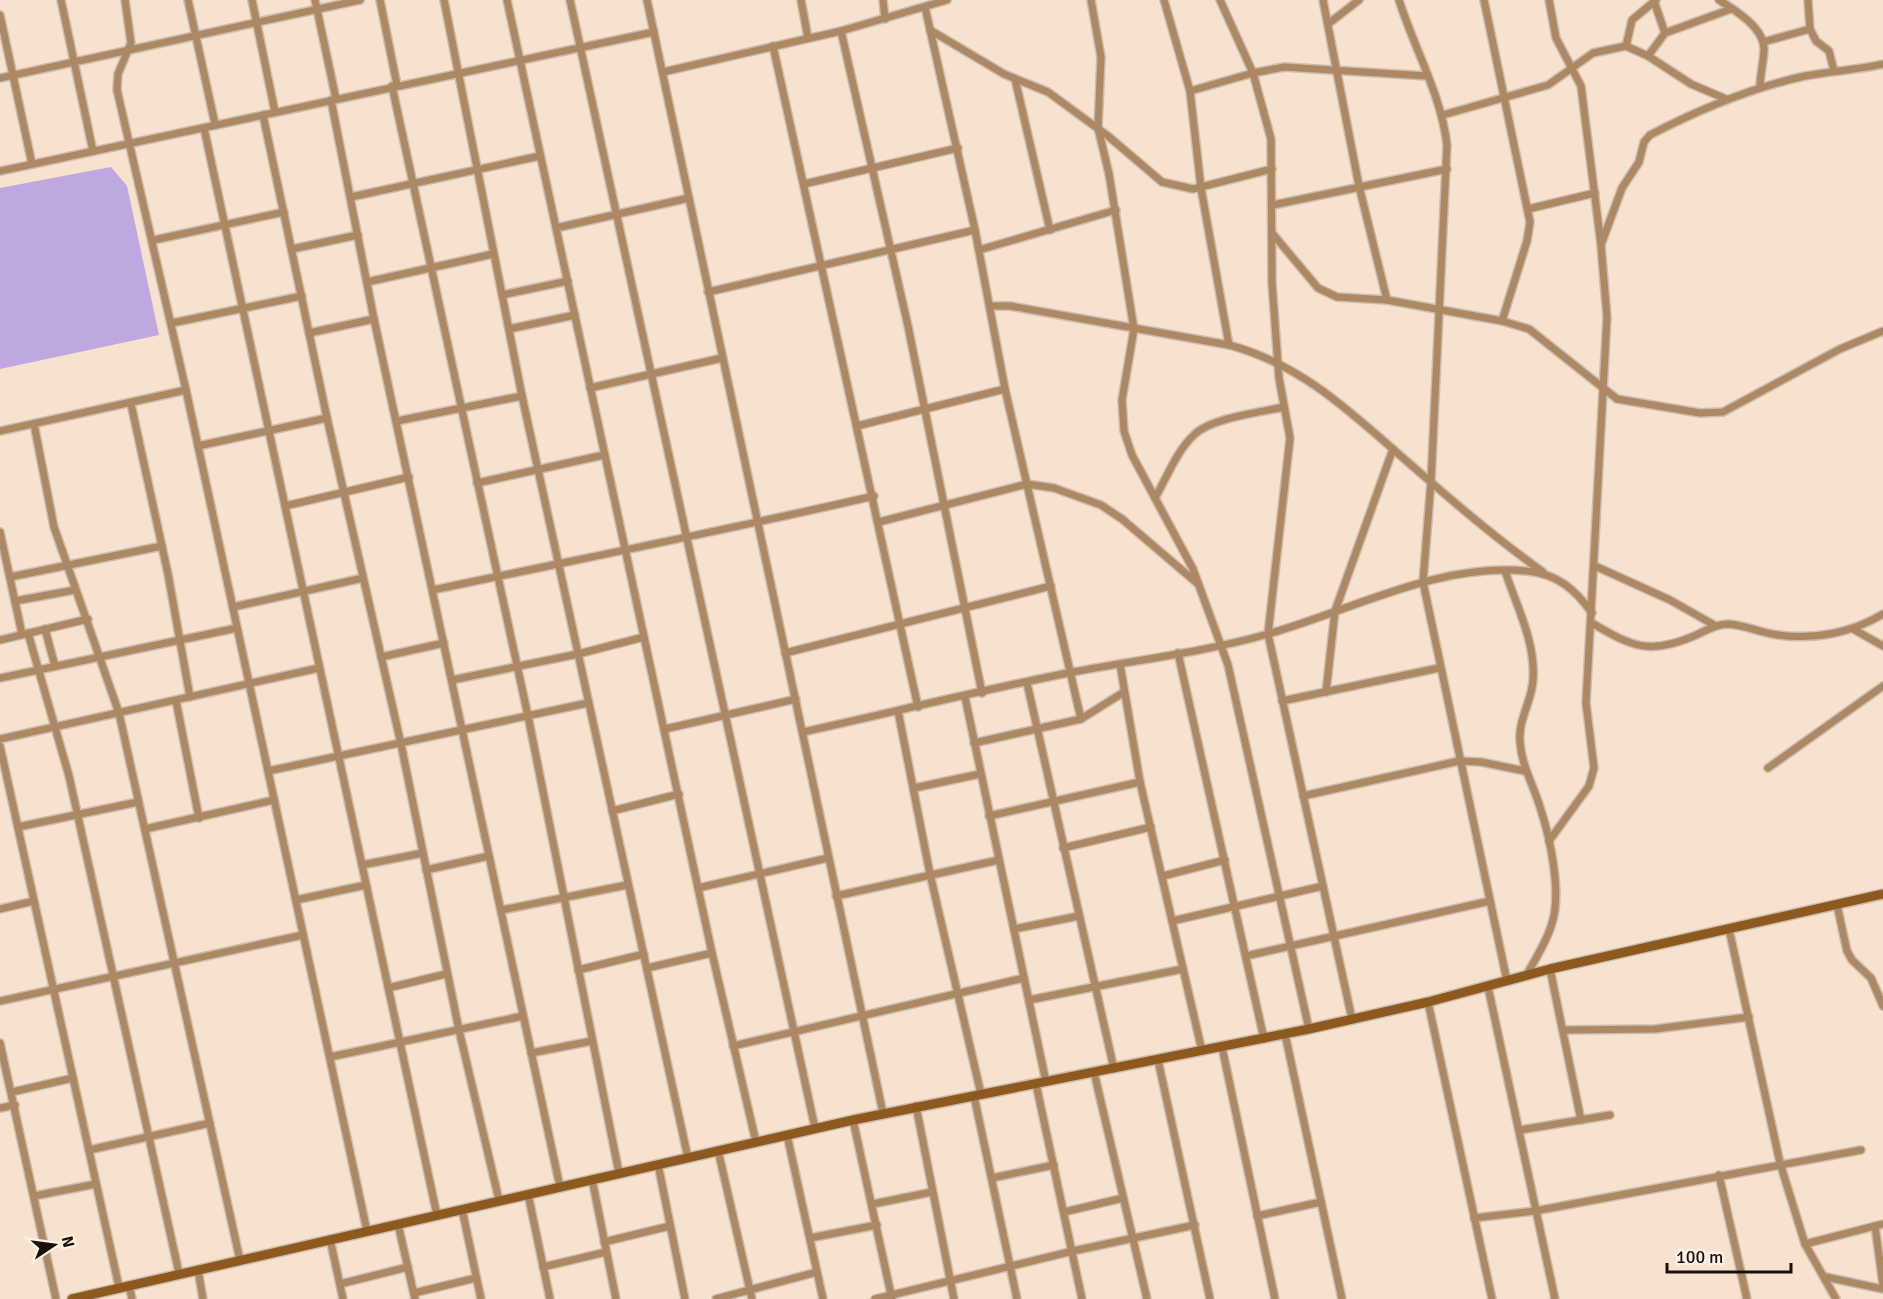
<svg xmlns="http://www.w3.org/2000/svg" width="1883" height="1299" font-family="Signika,sans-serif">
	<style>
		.green { fill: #bfa7e0 }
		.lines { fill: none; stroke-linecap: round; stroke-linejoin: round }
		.street-casing { stroke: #cebdac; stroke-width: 10 }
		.secondary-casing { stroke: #cebdac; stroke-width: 12 }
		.street { stroke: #ac8865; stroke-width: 7 }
		.secondary { stroke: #8d591e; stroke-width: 9 }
	</style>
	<rect width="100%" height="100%" fill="#f6e2cf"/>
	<polygon class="green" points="111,167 127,186 159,335 0,369 0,188"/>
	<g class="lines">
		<defs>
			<g id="street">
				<polyline points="61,0 93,151"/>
				<polyline points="125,0 131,43 118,74 117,90 186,390 367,1231"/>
				<polyline points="188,0 215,124"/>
				<polyline points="252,0 275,112"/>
				<polyline points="315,0 336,99"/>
				<polyline points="380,0 397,85"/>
				<polyline points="444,0 522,396 688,1158"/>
				<polyline points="507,0 712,953 756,1142"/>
				<polyline points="570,0 815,1128"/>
				<polyline points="647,0 883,1113"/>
				<polyline points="801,0 808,38"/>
				<polyline points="883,0 885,19"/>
				<polyline points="1091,0 1101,57 1098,128 1109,174 1134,329 1122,400 1124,431 1132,455 1193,569 1228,665 1309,1029"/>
				<polyline points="1164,0 1190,91 1201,188 1229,345"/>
				<polyline points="1220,0 1253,73 1271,139 1272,283 1279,378 1290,438 1268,634 1352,1019"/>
				<polyline points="1323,0 1359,186 1387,300"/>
				<path d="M 1399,0 C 1414,48 1441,94 1447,145 L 1431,482 L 1423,582 L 1507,981"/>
				<polyline points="1484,0 1530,222 1527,241 1502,321"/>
				<path d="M 1719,0 C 1735,10 1763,27 1764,48 C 1764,61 1760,74 1760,87"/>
				<polyline points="1808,0 1810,29 1816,41 1829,51 1834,71"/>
				<polyline points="1654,1 1665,33"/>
				<polyline points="925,7 975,230 1005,389 1081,719"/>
				<polyline points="0,15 32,164"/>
				<polyline points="1328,24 1359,0"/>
				<polyline points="930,30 1004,74 1048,92 1108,136 1162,182 1193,189 1272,169"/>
				<polyline points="841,31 908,326 982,693"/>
				<polyline points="1763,42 1810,29"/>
				<polyline points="773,46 918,707"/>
				<polyline points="1626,46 1632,20 1656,0"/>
				<polyline points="1648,56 1665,33 1731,9"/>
				<polyline points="663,72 841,31 947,0"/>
				<polyline points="0,78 360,0"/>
				<polyline points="1015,79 1050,230"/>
				<polyline points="392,86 528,716 619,1173"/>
				<polyline points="1190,91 1253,73 1284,67 1427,76"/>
				<polyline points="331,100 374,319 560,1187"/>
				<polyline points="263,115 327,418 401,744 459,1030 499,1200"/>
				<polyline points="1443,115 1548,85 1593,53 1626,46 1648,56 1691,84 1726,99"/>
				<polyline points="204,128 437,1215"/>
				<polyline points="0,171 654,32"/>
				<polyline points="804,184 958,148"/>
				<polyline points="351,197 540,156"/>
				<polyline points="1273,205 1447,169"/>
				<polyline points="1528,209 1595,193"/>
				<polyline points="556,228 689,198"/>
				<polyline points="1272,233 1318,288 1337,297 1387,300 1502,321 1529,329 1617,399 1700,413 1723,412 1840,349 1883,331"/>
				<polyline points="154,240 284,212"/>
				<path d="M 1602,242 L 1622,188 L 1639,162 L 1644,142 L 1650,135 C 1700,109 1750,88 1805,76 C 1831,71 1858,70 1883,64"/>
				<polyline points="292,249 358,235"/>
				<polyline points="979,250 1116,210"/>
				<polyline points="367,282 493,254"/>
				<polyline points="708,292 975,230"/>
				<polyline points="502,295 568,281"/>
				<path d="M 990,306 L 1010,306 L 1229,345 C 1296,363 1343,405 1394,450 C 1442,492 1491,535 1543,572"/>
				<polyline points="172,323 302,296"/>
				<polyline points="509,329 575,315"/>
				<polyline points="309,333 374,319"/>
				<polyline points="590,388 722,358"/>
				<polyline points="131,404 168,574 190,697"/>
				<polyline points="397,421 522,396"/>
				<polyline points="34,424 54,527 119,713 240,1260"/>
				<polyline points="857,426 1005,389"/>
				<polyline points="0,431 186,390"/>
				<polyline points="198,446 327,418"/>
				<polyline points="477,483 604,455"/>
				<path d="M 1155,498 C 1167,477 1177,450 1195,434 C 1212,418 1261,412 1284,407"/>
				<polyline points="285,506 409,477"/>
				<polyline points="879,522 1027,484 1054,488 1101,505 1122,519 1197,583"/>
				<polyline points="0,532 22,634"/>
				<polyline points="1595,566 1670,600 1716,626"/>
				<path d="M 1505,571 C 1517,607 1536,643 1533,681 C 1531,703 1518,720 1520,742 C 1522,767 1533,784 1540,807 C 1550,837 1562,893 1552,923 C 1547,942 1535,959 1526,976"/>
				<polyline points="10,577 162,546"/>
				<path d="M 433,590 C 580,559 727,530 874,496"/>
				<polyline points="15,601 75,590"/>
				<polyline points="233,607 363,578"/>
				<path d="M 1592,623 C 1632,647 1650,655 1694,636 C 1705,631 1716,624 1728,624 C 1745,625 1761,633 1778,635 C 1814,640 1852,633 1883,614"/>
				<polyline points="45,629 55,666"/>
				<polyline points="1853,629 1883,646"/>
				<polyline points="28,633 69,776 179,1273"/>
				<polyline points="0,640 88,619"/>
				<polyline points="785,653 1051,586"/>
				<polyline points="1178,653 1264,1039"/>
				<polyline points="381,657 444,643"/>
				<polyline points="1120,664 1140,782 1202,1051"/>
				<polyline points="0,678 237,628"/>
				<polyline points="452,680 578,654 644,637"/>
				<polyline points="1027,683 1114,1069"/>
				<polyline points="1326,692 1335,611 1393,449"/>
				<polyline points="965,697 1046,1082"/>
				<polyline points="176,701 199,818"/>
				<polyline points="1282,701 1439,668"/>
				<polyline points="898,711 930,874 981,1094"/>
				<polyline points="665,729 796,699"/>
				<path d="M 803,732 C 893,712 982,690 1073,672 C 1137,660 1205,652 1268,634 C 1353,610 1436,563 1527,571 C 1557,574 1575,589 1592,613"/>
				<polyline points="0,739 319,668"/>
				<polyline points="974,743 1081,719 1124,692"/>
				<polyline points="0,746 119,1287"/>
				<polyline points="1768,768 1883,686"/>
				<polyline points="268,771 588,703"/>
				<polyline points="914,788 980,774"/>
				<polyline points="1303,796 1459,761 1481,762 1525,771"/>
				<polyline points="612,811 679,794"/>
				<polyline points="989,816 1140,782"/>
				<polyline points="18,827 138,802"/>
				<polyline points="145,829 274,800"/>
				<polyline points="1549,841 1589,786 1594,768 1586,703 1607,317 1601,245 1581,86 1556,38 1549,0"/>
				<polyline points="1063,848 1151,827"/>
				<polyline points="362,865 423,853"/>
				<polyline points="426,870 489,856"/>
				<polyline points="1163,876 1225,860"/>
				<polyline points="698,888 828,858"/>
				<polyline points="836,896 999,860"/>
				<polyline points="296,900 366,885"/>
				<polyline points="1837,905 1847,951 1852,960 1871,978 1883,1006"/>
				<polyline points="0,909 34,901"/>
				<polyline points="502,910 627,885"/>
				<polyline points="1172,921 1323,886"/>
				<polyline points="1014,929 1079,916"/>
				<polyline points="1729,929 1780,1163 1805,1244 1836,1299"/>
				<polyline points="1246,956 1490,901"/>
				<polyline points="647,968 712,953"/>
				<polyline points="1550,969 1581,1120"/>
				<polyline points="578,970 644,954"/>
				<polyline points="1488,987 1555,1299"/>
				<polyline points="388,988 446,974"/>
				<polyline points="1029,1000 1183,969"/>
				<polyline points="0,1001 303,935"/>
				<polyline points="1428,1002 1492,1299"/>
				<polyline points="1563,1030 1655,1029 1749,1017"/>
				<polyline points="1285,1034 1342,1299"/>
				<polyline points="0,1043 56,1299"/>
				<polyline points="733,1046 1024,978"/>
				<polyline points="1222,1047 1275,1299"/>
				<polyline points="531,1053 592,1041"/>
				<polyline points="330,1057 523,1016"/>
				<polyline points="1158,1060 1210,1299"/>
				<polyline points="1094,1072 1147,1299"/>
				<polyline points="1036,1084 1082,1299"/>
				<polyline points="12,1092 73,1078"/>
				<polyline points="974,1096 1017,1299"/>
				<polyline points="916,1106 954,1299"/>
				<polyline points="0,1108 15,1105"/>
				<polyline points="853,1120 892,1299"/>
				<polyline points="1520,1130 1610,1115"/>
				<polyline points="787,1135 823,1299"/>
				<polyline points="89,1150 210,1123"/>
				<polyline points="718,1150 752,1299"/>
				<polyline points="658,1164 685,1299"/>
				<polyline points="1719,1175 1747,1299"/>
				<polyline points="992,1178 1054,1165"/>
				<polyline points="592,1179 616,1299"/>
				<polyline points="528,1194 550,1299"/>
				<polyline points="34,1196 96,1184"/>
				<polyline points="873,1204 932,1192"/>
				<polyline points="462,1209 481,1299"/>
				<polyline points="1064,1212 1123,1198"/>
				<polyline points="1257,1216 1321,1202"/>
				<polyline points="1474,1218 1535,1211 1861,1150"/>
				<polyline points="398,1224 415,1299"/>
				<polyline points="1875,1226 1883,1285"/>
				<polyline points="810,1238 877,1225"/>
				<polyline points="330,1239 343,1299"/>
				<polyline points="604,1242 670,1226"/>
				<polyline points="1805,1244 1883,1224"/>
				<polyline points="543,1267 606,1252"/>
				<polyline points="198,1270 203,1299"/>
				<polyline points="1826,1277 1883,1289"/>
				<polyline points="340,1284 408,1267"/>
				<polyline points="129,1285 132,1299"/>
				<polyline points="414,1293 476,1278"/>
				<polyline points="716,1299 817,1272"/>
				<polyline points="875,1299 1073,1251 1195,1225"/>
			</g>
			<polyline id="secondary" points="72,1299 853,1120 1309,1029 1428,1002 1550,969 1883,894"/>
		</defs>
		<use href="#street" class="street-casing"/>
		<use href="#secondary" class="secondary-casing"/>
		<use href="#street" class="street"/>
		<use href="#secondary" class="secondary"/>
	</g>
	<g transform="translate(54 1245) rotate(77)" stroke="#fdf1e6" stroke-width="4.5" paint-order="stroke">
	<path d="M0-4.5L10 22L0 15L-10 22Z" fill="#19120c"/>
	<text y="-9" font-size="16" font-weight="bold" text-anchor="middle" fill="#19120c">N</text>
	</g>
	<path d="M1667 1263v9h124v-9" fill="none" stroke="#19120c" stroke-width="3"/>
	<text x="1676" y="1263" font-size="18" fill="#19120c" stroke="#fdf1e6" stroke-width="4.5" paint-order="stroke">100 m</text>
</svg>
